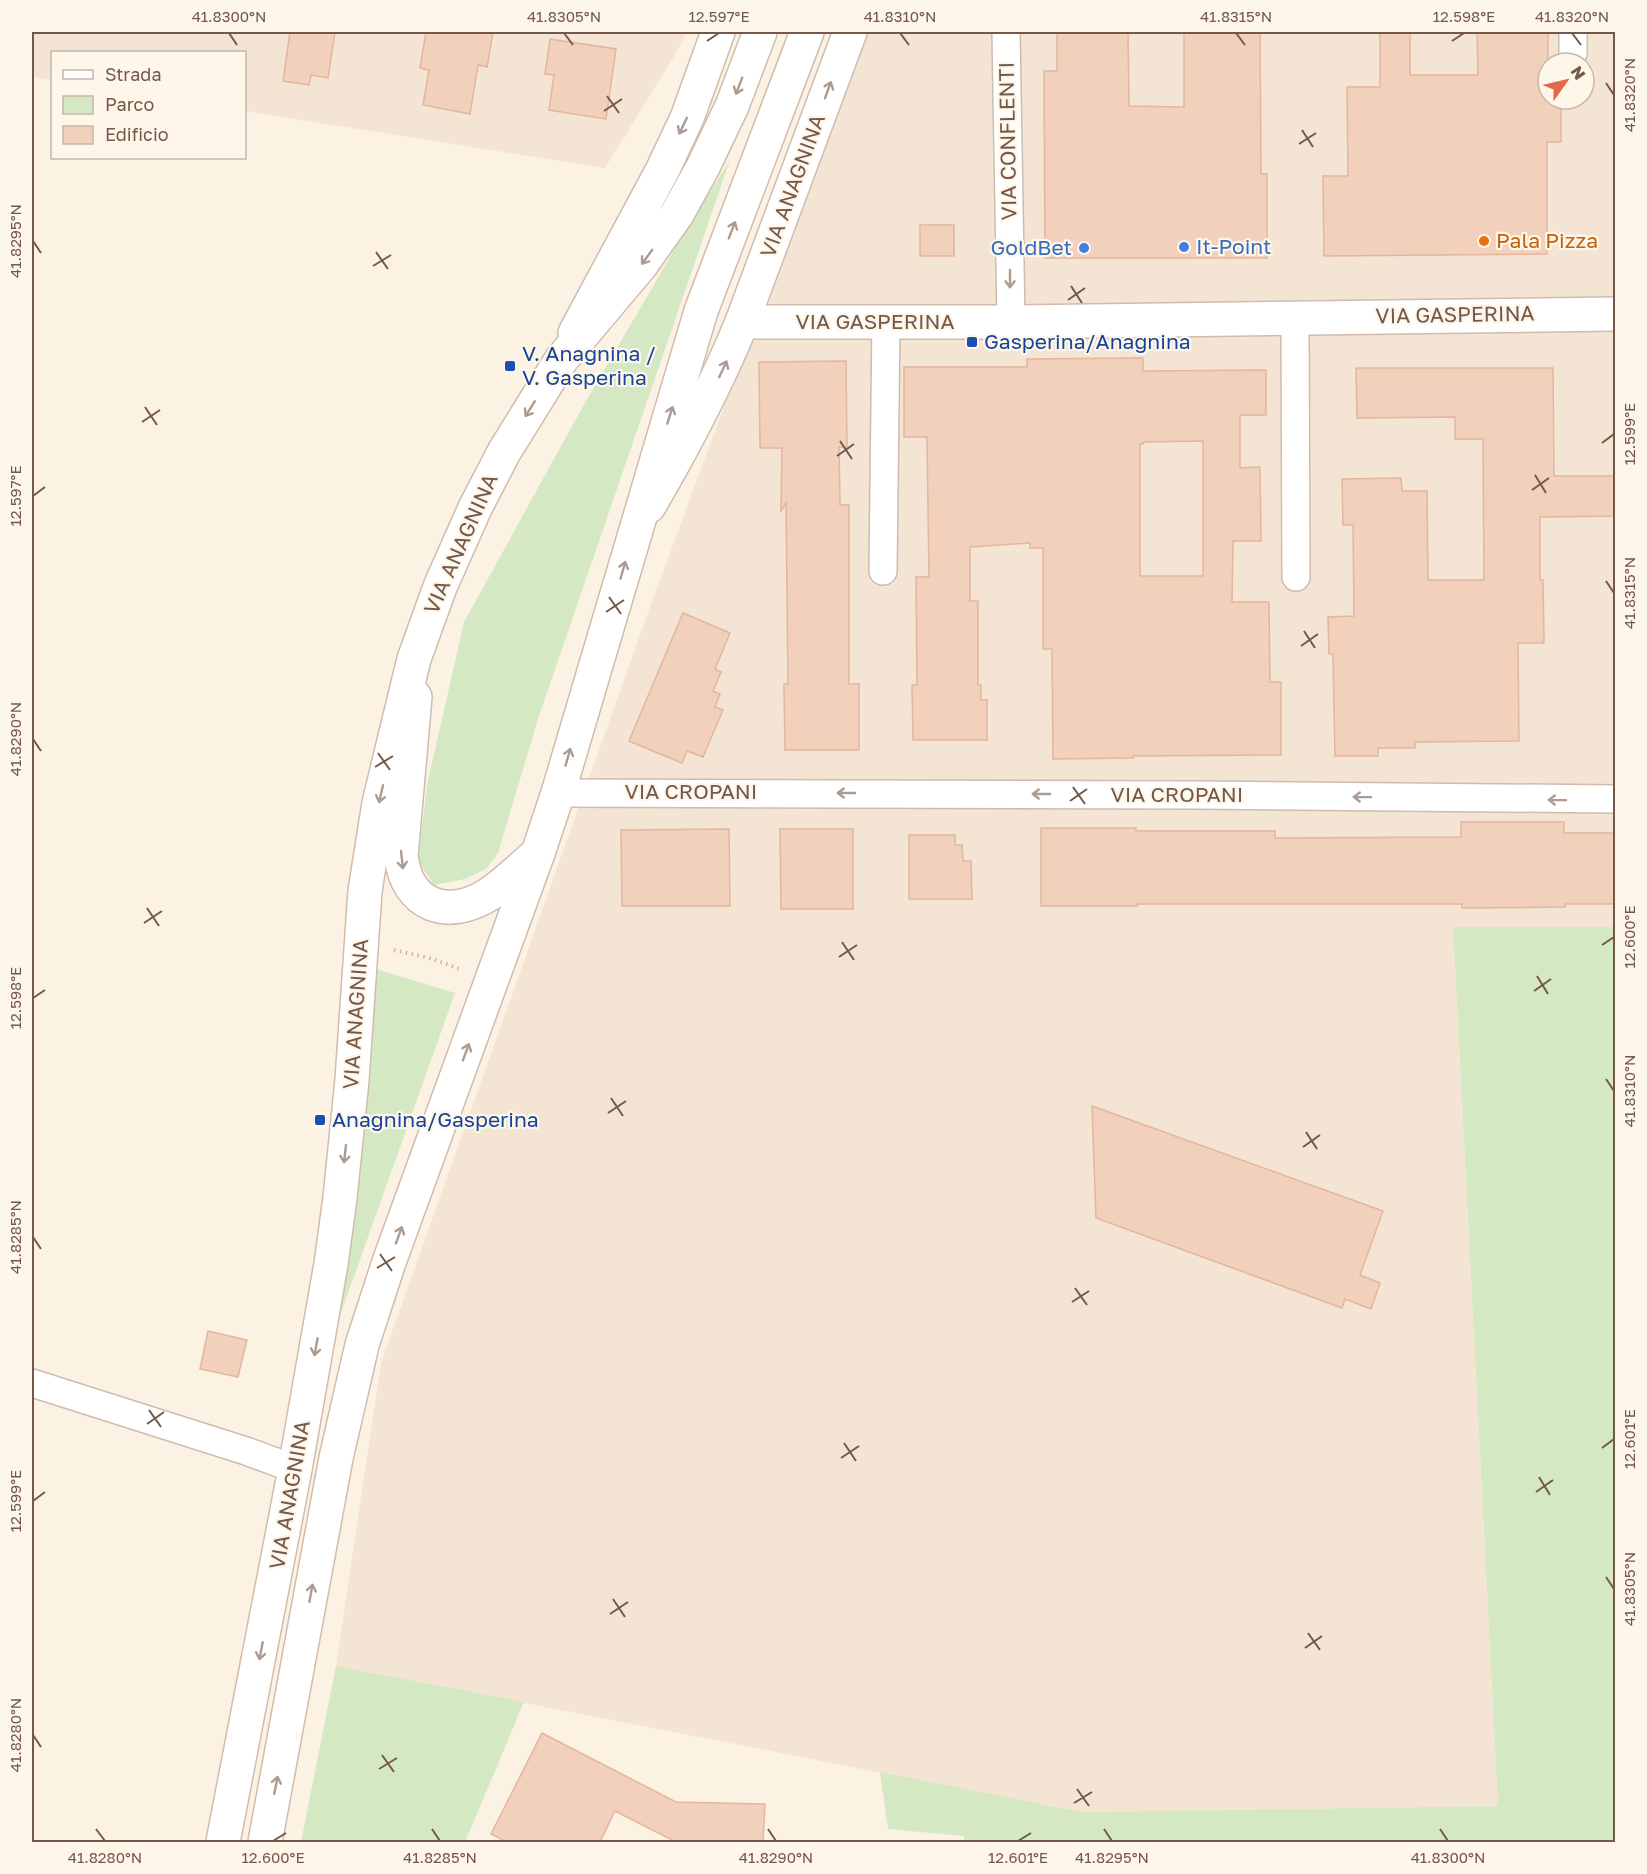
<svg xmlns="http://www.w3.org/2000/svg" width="1647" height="1874" font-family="'Golos Text',sans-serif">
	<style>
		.residential { fill: #f3e4d3; fill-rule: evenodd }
		.green { fill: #d4e9c3 }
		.building { fill: #f1d0bc; stroke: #e3b69d; stroke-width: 1.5; fill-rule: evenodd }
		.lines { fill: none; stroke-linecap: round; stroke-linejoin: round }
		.minor-casing { stroke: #cfbcae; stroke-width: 30 }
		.tertiary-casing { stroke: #cfbcae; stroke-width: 36 }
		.secondary-casing { stroke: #d2bbab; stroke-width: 36 }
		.path { stroke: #d6b39f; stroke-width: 4; stroke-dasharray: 1.5 4.5; stroke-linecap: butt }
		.minor { stroke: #fff; stroke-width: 27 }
		.tertiary { stroke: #fff; stroke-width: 33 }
		.secondary { stroke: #fff; stroke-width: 33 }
		.oneway { stroke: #ac9b92 }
		.ticks { fill: none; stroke: #74584a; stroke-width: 2 }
		.food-dot { fill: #e8710a; stroke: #fff6ea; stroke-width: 2 }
		.shop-dot { fill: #3f7fe0; stroke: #fff6ea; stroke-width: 2 }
		.transit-dot { fill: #1a4fb4; stroke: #fff6ea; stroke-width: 2 }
		.labels { text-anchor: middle; stroke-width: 4.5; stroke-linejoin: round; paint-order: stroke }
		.street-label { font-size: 21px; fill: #74584a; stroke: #fff6ea }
		.food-label { font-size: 21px; fill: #c56008; stroke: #fff6ea; text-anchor: start }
		.shop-label { font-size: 21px; fill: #366cbe; stroke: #fff6ea; text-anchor: start }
		.transit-label { font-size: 21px; fill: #164399; stroke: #fff6ea; text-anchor: start }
		.neatline { fill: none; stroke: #74584a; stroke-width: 2 }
		.ticks-label { font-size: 15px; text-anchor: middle; fill: #74584a }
	</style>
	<rect width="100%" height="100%" fill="#fcf2e4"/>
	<g class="residential">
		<polygon points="32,32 685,32 681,45 605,168 245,111 244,52 52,52 52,80 32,77"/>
		<path d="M 865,32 L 1615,32 L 1615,927 L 1453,928 L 1498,1806 L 1082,1812 L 336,1666 L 381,1363 L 646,618 L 723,409 L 775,280 ZM 1548,63 L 1584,63 L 1584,99 L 1548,99 Z"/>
	</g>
	<g class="green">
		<polygon points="730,160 539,716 498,853 486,869 465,879 434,885 418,861 427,785 464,622 586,401 677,245"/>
		<polygon points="1453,927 1615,927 1615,1842 964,1842 964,1836 888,1829 880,1772 1082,1812 1498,1806"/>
		<polygon points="376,969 455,993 337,1324"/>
		<polygon points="336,1666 524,1702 465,1842 301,1842"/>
	</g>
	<g class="building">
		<polygon points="290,32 335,32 328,78 311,75 309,85 283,81"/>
		<polygon points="426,32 493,32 487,67 478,65 470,114 423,105 429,70 420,68"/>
		<polygon points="1057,32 1128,32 1129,106 1184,107 1184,32 1260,32 1261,174 1267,174 1267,258 1045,258 1044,71 1057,71"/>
		<polygon points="1380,32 1410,32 1410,75 1478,75 1477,32 1548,32 1548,99 1561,99 1561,142 1547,142 1547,254 1324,256 1323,176 1348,176 1347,87 1380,87"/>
		<polygon points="550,39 616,49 606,119 549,110 554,75 545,74"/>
		<rect x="920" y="225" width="34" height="31"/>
		<path d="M 1143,358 L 1143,371 L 1266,370 L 1266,415 L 1240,415 L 1240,468 L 1260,467 L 1261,541 L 1233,541 L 1232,602 L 1269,602 L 1270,682 L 1281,682 L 1281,755 L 1133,756 L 1133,758 L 1053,759 L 1052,649 L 1043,649 L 1043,548 L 1030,548 L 1030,543 L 970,547 L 970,601 L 978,601 L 978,685 L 981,685 L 981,700 L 987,700 L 987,740 L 913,740 L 912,685 L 917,685 L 916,577 L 929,577 L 927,437 L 904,437 L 904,367 L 1027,367 L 1027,359 ZM 1203,441 L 1203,576 L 1140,576 L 1140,444 L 1143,444 L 1143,442 Z"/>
		<polygon points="846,361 847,447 839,447 840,505 849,505 849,684 859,684 859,750 785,750 784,684 788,684 786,503 781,511 782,448 760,448 759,362"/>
		<polygon points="1356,368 1553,368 1554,476 1616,476 1616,516 1540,517 1540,580 1543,580 1544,643 1518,643 1519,741 1415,742 1415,748 1378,748 1378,756 1335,756 1333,654 1329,654 1328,617 1354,616 1353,525 1343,525 1342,479 1401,478 1402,491 1427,491 1428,580 1484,580 1483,439 1455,439 1455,417 1357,418"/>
		<polygon points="683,613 730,633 715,669 721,672 713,691 720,694 715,707 723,710 703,757 687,751 682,763 629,741"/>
		<polygon points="1461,822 1564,822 1564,833 1616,833 1616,904 1565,904 1565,907 1462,908 1462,904 1137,904 1137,906 1041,906 1041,828 1136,828 1136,831 1275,831 1275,838 1461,837"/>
		<polygon points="729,829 730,906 622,906 621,830"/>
		<polygon points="780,829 853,829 853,909 781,909"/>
		<polygon points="909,835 955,835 955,845 962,845 963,861 971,861 972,899 909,899"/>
		<polygon points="1092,1106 1383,1211 1360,1275 1380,1283 1371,1309 1345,1299 1342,1308 1096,1218"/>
		<polygon points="208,1331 247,1340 238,1377 200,1369"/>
		<polygon points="542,1733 676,1802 765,1804 763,1842 676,1842 615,1811 600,1842 507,1842 491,1834"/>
	</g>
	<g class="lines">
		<defs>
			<g id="minor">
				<polyline points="1006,32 1011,322"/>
				<polyline points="1573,32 1573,53"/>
				<polyline points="1295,318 1296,577"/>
				<polyline points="883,571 886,322"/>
				<polyline points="558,793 1197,795 1616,799"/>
				<polyline points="32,1383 246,1451 295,1469"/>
			</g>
			<g id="tertiary">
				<polyline points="742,322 1011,322 1616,314"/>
				<polyline points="575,333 662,171 687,118 718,32"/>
				<path d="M 649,506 C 684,446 716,386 742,322 L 850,32"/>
				<path d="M 415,697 L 401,856 C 407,906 447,920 488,895 C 506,883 522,867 538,853"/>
			</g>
			<g id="secondary">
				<polyline points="223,1842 295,1469 331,1264 340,1198 352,1080 365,891 379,803 414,659 440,587 475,508 504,452 561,360 641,265 677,214 703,167 732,106 760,32"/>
				<polyline points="265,1842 336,1458 362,1345 389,1262 538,853 558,793 701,311 807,32"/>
			</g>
		</defs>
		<use href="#minor" class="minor-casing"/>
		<use href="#tertiary" class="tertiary-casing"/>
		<use href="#secondary" class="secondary-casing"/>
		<polyline class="path" points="394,950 433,959 462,970"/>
		<use href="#minor" class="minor"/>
		<use href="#tertiary" class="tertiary"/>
		<use href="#secondary" class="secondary"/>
	</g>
	<defs><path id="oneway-shaft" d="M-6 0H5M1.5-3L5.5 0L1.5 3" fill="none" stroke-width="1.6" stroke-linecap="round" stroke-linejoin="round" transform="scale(1.5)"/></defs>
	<g class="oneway">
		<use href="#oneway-shaft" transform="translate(739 86) rotate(111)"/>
		<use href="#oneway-shaft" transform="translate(828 90) rotate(-70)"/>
		<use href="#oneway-shaft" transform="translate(683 126) rotate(115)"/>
		<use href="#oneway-shaft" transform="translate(732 230) rotate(-69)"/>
		<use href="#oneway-shaft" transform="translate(647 257) rotate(126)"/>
		<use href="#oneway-shaft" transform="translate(1010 279) rotate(90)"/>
		<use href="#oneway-shaft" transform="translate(723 369) rotate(-65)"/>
		<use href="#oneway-shaft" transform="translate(530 409) rotate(122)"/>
		<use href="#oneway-shaft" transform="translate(670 415) rotate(-73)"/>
		<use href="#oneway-shaft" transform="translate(623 570) rotate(-74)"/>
		<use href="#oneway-shaft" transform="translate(568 757) rotate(-74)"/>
		<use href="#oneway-shaft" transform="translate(846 793) rotate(-180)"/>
		<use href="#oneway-shaft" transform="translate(381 794) rotate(103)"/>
		<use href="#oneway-shaft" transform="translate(1041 794) rotate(-180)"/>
		<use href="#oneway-shaft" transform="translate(1362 797) rotate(-179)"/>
		<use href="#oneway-shaft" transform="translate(1557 800) rotate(-179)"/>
		<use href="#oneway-shaft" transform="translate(402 860) rotate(84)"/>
		<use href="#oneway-shaft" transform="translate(466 1052) rotate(-70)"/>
		<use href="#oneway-shaft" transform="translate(345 1154) rotate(96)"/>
		<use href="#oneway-shaft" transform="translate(399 1235) rotate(-70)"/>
		<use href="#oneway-shaft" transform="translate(316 1347) rotate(100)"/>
		<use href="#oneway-shaft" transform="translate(311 1593) rotate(-80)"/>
		<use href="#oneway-shaft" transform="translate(261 1651) rotate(101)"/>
		<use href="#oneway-shaft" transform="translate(276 1785) rotate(-79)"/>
	</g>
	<path class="ticks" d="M 229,33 L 237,45M 564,33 L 573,45M 900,33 L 909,45M 1236,33 L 1245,45M 1572,33 L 1581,45M 707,41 L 719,33M 1452,41 L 1464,33M 1606,83 L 1614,95M 607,96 L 619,113M 604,111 L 622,99M 1302,130 L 1313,147M 1299,144 L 1316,133M 33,241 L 41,253M 376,252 L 388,269M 373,266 L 391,255M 1071,286 L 1082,303M 1068,300 L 1085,288M 145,407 L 157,425M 142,422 L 160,410M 840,441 L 852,459M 1602,443 L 1614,434M 837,456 L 854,444M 1535,475 L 1546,493M 1532,490 L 1549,478M 33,496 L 45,487M 1606,581 L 1614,593M 609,597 L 621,614M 606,612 L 624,600M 1304,631 L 1315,648M 1301,646 L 1318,634M 33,739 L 41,751M 378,753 L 390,770M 375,767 L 393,756M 1073,787 L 1085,804M 1070,801 L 1087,789M 147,908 L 159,926M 144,923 L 162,911M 842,942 L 854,960M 1602,945 L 1614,937M 839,957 L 857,945M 1537,976 L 1548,994M 1534,991 L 1551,979M 33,998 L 45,990M 1606,1079 L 1614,1091M 611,1098 L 623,1116M 608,1113 L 626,1101M 1306,1132 L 1317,1149M 1303,1147 L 1320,1135M 33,1237 L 41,1249M 380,1254 L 392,1271M 377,1268 L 395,1257M 1075,1288 L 1087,1305M 1072,1302 L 1089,1291M 149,1410 L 161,1427M 147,1424 L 164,1412M 844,1443 L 856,1461M 1602,1448 L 1614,1439M 841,1458 L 859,1446M 1539,1477 L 1550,1495M 1536,1492 L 1553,1480M 33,1501 L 45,1492M 1606,1577 L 1614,1589M 613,1599 L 625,1617M 610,1614 L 628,1602M 1308,1633 L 1320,1650M 1305,1648 L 1322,1636M 33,1735 L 41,1747M 382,1755 L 394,1772M 379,1769 L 397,1758M 1077,1789 L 1089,1806M 1074,1803 L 1092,1792M 96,1829 L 105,1841M 432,1829 L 440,1841M 768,1829 L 776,1841M 1104,1829 L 1112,1841M 1440,1829 L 1448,1841M 273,1841 L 286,1833M 1018,1841 L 1031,1833"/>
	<circle class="food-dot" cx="1484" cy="241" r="6"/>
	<g class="shop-dot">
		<circle cx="1184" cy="247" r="6"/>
		<circle cx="1084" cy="248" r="6"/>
	</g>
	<g class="transit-dot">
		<rect x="966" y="336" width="12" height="12" rx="3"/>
		<rect x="504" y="360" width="12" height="12" rx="3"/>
		<rect x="314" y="1114" width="12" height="12" rx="3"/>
	</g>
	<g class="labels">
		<g class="street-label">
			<text transform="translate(1008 141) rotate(-91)" y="7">VIA CONFLENTI</text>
			<text transform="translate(793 186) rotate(-70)" y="7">VIA ANAGNINA</text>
			<text transform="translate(1455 315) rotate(-1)" y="7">VIA GASPERINA</text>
			<text x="875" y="329">VIA GASPERINA</text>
			<text transform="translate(461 544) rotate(-66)" y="7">VIA ANAGNINA</text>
			<text x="691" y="799">VIA CROPANI</text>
			<text x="1177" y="802">VIA CROPANI</text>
			<text transform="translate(356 1014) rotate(-86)" y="7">VIA ANAGNINA</text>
			<text transform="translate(290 1495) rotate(-80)" y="7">VIA ANAGNINA</text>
		</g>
		<g class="food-label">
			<text x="1496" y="248">Pala Pizza</text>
		</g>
		<g class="shop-label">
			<text x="1196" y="254">It-Point</text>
			<text x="1072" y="255" text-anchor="end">GoldBet</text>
		</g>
		<g class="transit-label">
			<text x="984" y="349">Gasperina/Anagnina</text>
			<text x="522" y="361">V. Anagnina /<tspan x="522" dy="24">V. Gasperina</tspan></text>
			<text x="332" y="1127">Anagnina/Gasperina</text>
		</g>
	</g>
	<rect width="1647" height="1874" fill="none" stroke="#fff6ea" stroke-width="66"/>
	<rect x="51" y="51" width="195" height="108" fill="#fff6ea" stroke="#c7b7aa" stroke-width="1.5"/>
	<rect x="63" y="70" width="30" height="9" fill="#ffffff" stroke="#c7b7aa" stroke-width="1.5"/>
	<text x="105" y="81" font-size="18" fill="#74584a">Strada</text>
	<rect x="63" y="96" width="30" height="18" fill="#d4e9c3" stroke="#c7b7aa" stroke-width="1.5"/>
	<text x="105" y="111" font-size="18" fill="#74584a">Parco</text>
	<rect x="63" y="126" width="30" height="18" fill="#f1d0bc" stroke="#c7b7aa" stroke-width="1.5"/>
	<text x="105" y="141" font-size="18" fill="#74584a">Edificio</text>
	<g transform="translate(1566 81) rotate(56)"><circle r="28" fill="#fff6ea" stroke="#c7b7aa" stroke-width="1.5"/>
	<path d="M0-4.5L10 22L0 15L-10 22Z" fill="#e4694b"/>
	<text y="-9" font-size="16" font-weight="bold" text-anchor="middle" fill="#74584a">N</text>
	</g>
	<rect x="33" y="33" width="1581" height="1808" class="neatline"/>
	<g class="ticks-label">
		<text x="229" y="22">41.8300°N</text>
		<text x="564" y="22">41.8305°N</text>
		<text x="719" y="22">12.597°E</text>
		<text x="900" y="22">41.8310°N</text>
		<text x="1236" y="22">41.8315°N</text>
		<text x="1464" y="22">12.598°E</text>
		<text x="1572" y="22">41.8320°N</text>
		<text transform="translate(1630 95) rotate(-90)" y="5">41.8320°N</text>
		<text transform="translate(16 241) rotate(-90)" y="5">41.8295°N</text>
		<text transform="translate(1630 434) rotate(-90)" y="5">12.599°E</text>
		<text transform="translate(16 496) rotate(-90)" y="5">12.597°E</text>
		<text transform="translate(1630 593) rotate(-90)" y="5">41.8315°N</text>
		<text transform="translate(16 739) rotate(-90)" y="5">41.8290°N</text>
		<text transform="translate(1630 937) rotate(-90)" y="5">12.600°E</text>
		<text transform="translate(16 998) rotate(-90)" y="5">12.598°E</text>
		<text transform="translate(1630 1091) rotate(-90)" y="5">41.8310°N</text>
		<text transform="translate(16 1237) rotate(-90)" y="5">41.8285°N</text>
		<text transform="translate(1630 1439) rotate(-90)" y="5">12.601°E</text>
		<text transform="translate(16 1501) rotate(-90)" y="5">12.599°E</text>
		<text transform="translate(1630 1589) rotate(-90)" y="5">41.8305°N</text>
		<text transform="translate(16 1735) rotate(-90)" y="5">41.8280°N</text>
		<text x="105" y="1863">41.8280°N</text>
		<text x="273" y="1863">12.600°E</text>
		<text x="440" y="1863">41.8285°N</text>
		<text x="776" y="1863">41.8290°N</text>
		<text x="1018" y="1863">12.601°E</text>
		<text x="1112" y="1863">41.8295°N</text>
		<text x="1448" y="1863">41.8300°N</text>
	</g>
</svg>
